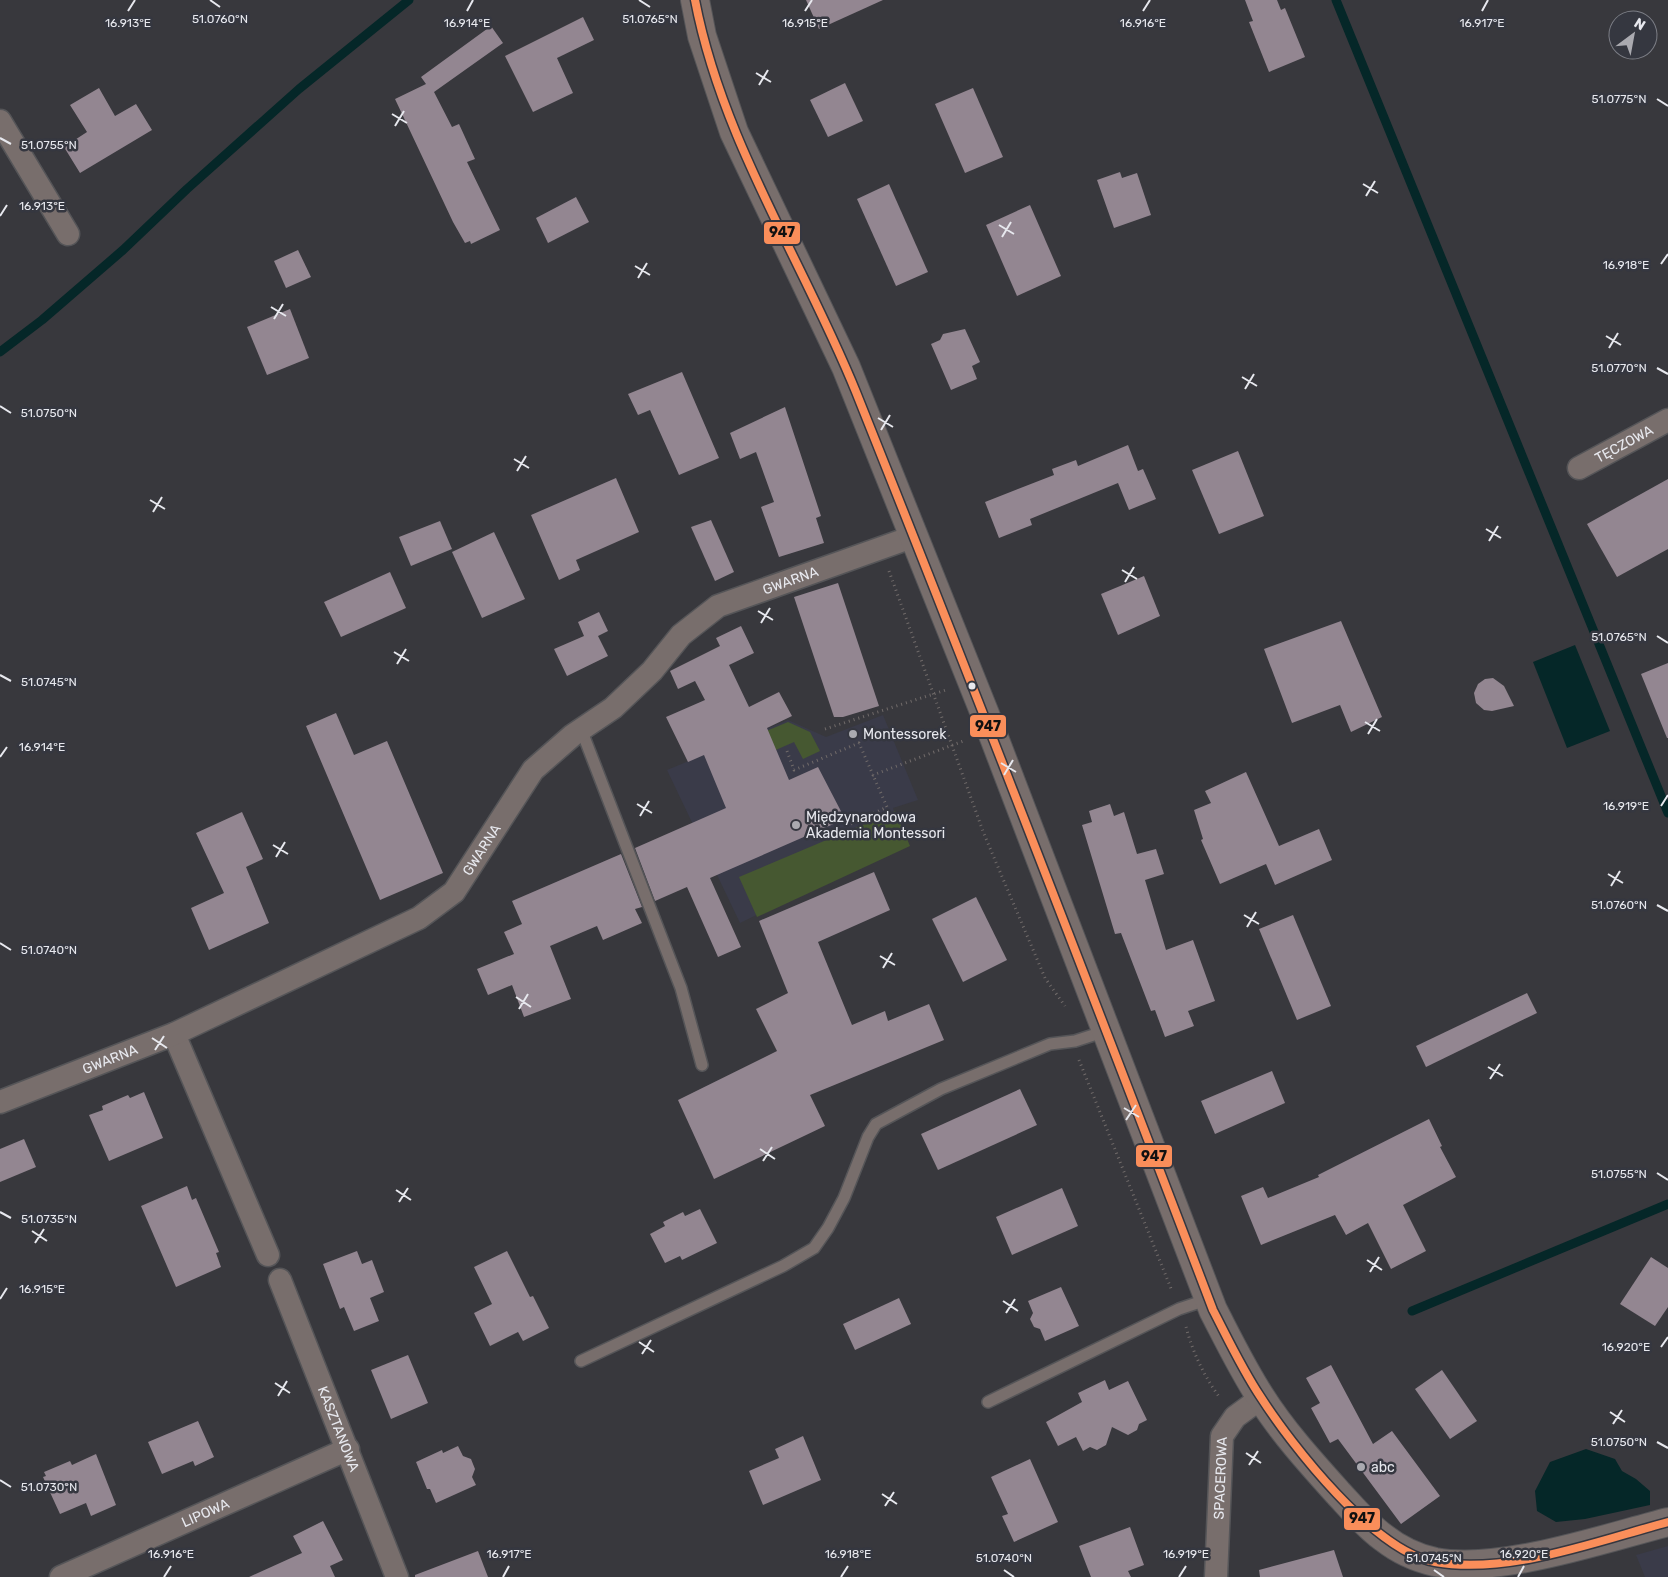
<svg xmlns="http://www.w3.org/2000/svg" width="1668" height="1577" font-family="Rubik,sans-serif">
	<style>
		.built { fill: #3a3b49 }
		.green { fill: #465831 }
		.water { fill: #052728 }
		.lines { fill: none; stroke-linecap: round; stroke-linejoin: round }
		.stream { stroke: #052728; stroke-width: 9 }
		.building { fill: #938691 }
		.service-casing { stroke: #555558; stroke-width: 14 }
		.minor-casing { stroke: #555558; stroke-width: 25 }
		.tertiary-casing { stroke: #555558; stroke-width: 30 }
		.path { stroke: #716b6a; stroke-width: 3; stroke-dasharray: 1 4; stroke-linecap: butt }
		.service { stroke: #786e6c; stroke-width: 11 }
		.minor { stroke: #786e6c; stroke-width: 22 }
		.tertiary { stroke: #786e6c; stroke-width: 28 }
		.bus-1-casing { stroke: #353740; stroke-width: 11 }
		.bus-1 { stroke: #fa8e5a; stroke-width: 8 }
		.ticks { fill: none; stroke: #e7e8ee; stroke-width: 2 }
		.bus-dot { fill: #e7e8ee; stroke: #353740; stroke-width: 2 }
		.poi-dot { fill: #aaaab0; stroke: #353740; stroke-width: 2 }
		.labels { text-anchor: middle; stroke-width: 5; stroke-linejoin: round; paint-order: stroke }
		.street-label { font-size: 14px; fill: #e7e8ee; stroke: #353740 }
		.poi-label { font-size: 14px; fill: #e7e8ee; stroke: #353740; text-anchor: start }
		.ticks-label { font-size: 12px; text-anchor: middle; fill: #e7e8ee; stroke: #353740; stroke-width: 5; stroke-linejoin: round; paint-order: stroke }
		.line-badge { stroke: #353740; stroke-width: 2 }
		.pale-badge-label { font-size: 14px; text-anchor: middle; font-weight: bold; fill: #111 }
	</style>
	<rect width="100%" height="100%" fill="#38383d"/>
	<g class="built">
		<polygon points="883,715 918,800 893,808 904,843 740,923 667,770 788,720 826,737"/>
		<polygon points="1668,1546 1668,1577 1645,1577 1636,1555"/>
	</g>
	<g class="green">
		<polygon points="788,722 810,732 820,751 803,759 794,742 714,777 705,756"/>
		<polygon points="895,811 910,846 757,917 739,877"/>
	</g>
	<g class="water">
		<polygon points="1575,645 1610,731 1567,748 1533,662"/>
		<polygon points="1586,1449 1615,1459 1622,1471 1636,1479 1650,1491 1650,1505 1585,1519 1556,1522 1537,1511 1535,1491 1550,1462"/>
	</g>
	<g class="lines">
		<g class="stream">
			<polyline points="1336,0 1668,813"/>
			<polyline points="0,352 42,320 123,250 187,189 299,89 409,0"/>
			<polyline points="1412,1311 1668,1204"/>
		</g>
	</g>
	<g class="building">
		<polygon points="806,0 883,0 819,29"/>
		<polygon points="1245,0 1277,0 1281,10 1285,8 1305,57 1269,72 1249,22 1253,21"/>
		<polygon points="583,17 594,40 557,58 573,93 533,112 505,56"/>
		<polygon points="491,26 503,43 434,92 452,127 459,124 475,159 467,162 500,230 471,244 470,241 465,243 453,222 395,99 426,84 421,77"/>
		<polygon points="845,83 863,121 828,137 810,100"/>
		<polygon points="99,88 115,116 136,104 152,130 80,173 64,147 87,132 70,105"/>
		<polygon points="973,88 1003,157 965,173 935,104"/>
		<polygon points="1120,172 1122,178 1137,173 1151,215 1114,228 1097,180"/>
		<polygon points="889,184 928,272 896,286 857,199"/>
		<polygon points="576,197 589,222 548,243 536,218"/>
		<polygon points="1030,205 1061,276 1017,296 986,225"/>
		<polygon points="298,250 311,277 286,288 274,261"/>
		<polygon points="290,309 309,358 267,375 247,327"/>
		<polygon points="965,329 980,362 972,366 977,379 951,390 931,344 940,340 943,334"/>
		<polygon points="682,372 719,458 679,475 650,410 638,415 628,394"/>
		<polygon points="785,407 821,516 816,518 824,543 779,557 761,507 774,502 756,452 740,459 730,433"/>
		<polygon points="1128,445 1138,471 1143,469 1156,499 1129,510 1118,483 1030,519 1032,525 999,538 985,502 1054,475 1052,469 1076,460 1078,466"/>
		<polygon points="1238,451 1264,516 1219,534 1192,470"/>
		<polygon points="616,478 639,532 576,560 580,570 559,580 531,515"/>
		<polygon points="1668,479 1668,549 1617,577 1587,524"/>
		<polygon points="711,520 734,572 715,581 691,527"/>
		<polygon points="440,521 452,549 411,566 399,537"/>
		<polygon points="494,532 525,599 482,618 452,552"/>
		<polygon points="390,572 406,608 341,637 324,602"/>
		<polygon points="1144,576 1160,616 1118,635 1101,594"/>
		<polygon points="838,583 879,706 843,717 834,717 794,597"/>
		<polygon points="599,612 608,631 598,636 608,656 567,676 554,649 584,636 578,622"/>
		<polygon points="1341,621 1382,717 1351,732 1340,705 1292,723 1264,649"/>
		<polygon points="741,626 754,653 729,665 749,707 779,692 792,716 767,728 789,780 818,767 845,819 710,878 741,947 718,957 687,887 655,901 635,848 726,808 704,755 688,762 666,717 705,700 695,681 678,689 670,671 720,646 716,638"/>
		<polygon points="1668,663 1668,738 1667,738 1641,674"/>
		<polygon points="1493,678 1504,686 1514,706 1492,711 1484,710 1476,703 1474,693 1478,684 1485,679"/>
		<polygon points="336,713 354,755 387,741 443,873 380,900 306,726"/>
		<polygon points="1246,772 1279,846 1319,829 1332,860 1275,885 1266,864 1220,884 1201,840 1203,839 1194,810 1211,803 1205,791"/>
		<polygon points="1110,804 1114,816 1124,812 1137,854 1156,849 1164,874 1145,880 1166,950 1193,940 1215,1001 1188,1011 1194,1026 1165,1037 1155,1010 1151,1011 1121,933 1115,934 1082,825 1092,822 1089,811"/>
		<polygon points="242,812 263,859 246,867 269,923 209,950 191,908 224,893 196,833"/>
		<polygon points="621,854 642,907 635,909 642,923 603,940 597,926 550,946 571,999 524,1017 512,985 488,995 477,969 514,954 504,932 522,924 512,901"/>
		<polygon points="874,872 890,910 818,942 852,1025 885,1011 888,1021 929,1004 944,1040 810,1095 825,1126 714,1179 678,1100 777,1051 756,1009 788,993 759,921"/>
		<polygon points="976,897 1007,960 963,982 932,919"/>
		<polygon points="1293,915 1331,1006 1297,1020 1259,929"/>
		<polygon points="1527,993 1537,1013 1426,1067 1416,1046"/>
		<polygon points="1272,1071 1285,1103 1215,1134 1201,1101"/>
		<polygon points="1020,1089 1037,1125 938,1170 921,1134"/>
		<polygon points="144,1092 163,1138 109,1161 89,1115 103,1110 102,1106 128,1095 130,1098"/>
		<polygon points="1429,1119 1442,1146 1440,1147 1456,1177 1403,1205 1426,1251 1391,1269 1368,1223 1346,1235 1335,1215 1261,1245 1241,1196 1263,1187 1268,1198 1319,1177 1318,1175"/>
		<polygon points="24,1139 36,1167 0,1182 0,1149"/>
		<polygon points="187,1186 192,1200 196,1198 219,1252 216,1253 221,1267 176,1287 141,1206"/>
		<polygon points="1062,1188 1078,1226 1012,1255 996,1217"/>
		<polygon points="700,1209 717,1243 682,1260 680,1256 665,1263 650,1234 665,1226 663,1222 683,1212 685,1216"/>
		<polygon points="357,1251 362,1264 372,1260 384,1292 370,1298 379,1321 354,1331 344,1307 340,1309 323,1264"/>
		<polygon points="507,1251 530,1297 533,1296 549,1328 523,1341 518,1332 490,1346 474,1313 492,1304 474,1267"/>
		<polygon points="1651,1257 1668,1268 1668,1307 1655,1326 1620,1304"/>
		<polygon points="1061,1287 1079,1326 1045,1341 1040,1329 1034,1327 1030,1319 1033,1313 1028,1301"/>
		<polygon points="899,1298 911,1324 855,1350 843,1324"/>
		<polygon points="408,1355 428,1403 391,1419 371,1370"/>
		<polygon points="1331,1365 1373,1444 1392,1431 1440,1496 1401,1524 1338,1439 1330,1443 1311,1408 1320,1403 1306,1378"/>
		<polygon points="1442,1370 1477,1421 1450,1439 1415,1389"/>
		<polygon points="1105,1380 1109,1390 1128,1381 1147,1420 1139,1424 1137,1430 1128,1435 1112,1427 1106,1445 1097,1450 1090,1447 1083,1451 1076,1437 1058,1446 1046,1422 1082,1402 1078,1393"/>
		<polygon points="198,1421 214,1457 195,1466 193,1461 162,1474 148,1442"/>
		<polygon points="803,1436 821,1480 763,1505 749,1471 779,1458 775,1449"/>
		<polygon points="458,1446 463,1456 471,1459 475,1469 472,1477 476,1485 436,1503 430,1489 427,1489 416,1462 442,1450 443,1453"/>
		<polygon points="96,1454 116,1505 91,1516 86,1503 60,1514 43,1477 46,1476 44,1472 70,1461 72,1465"/>
		<polygon points="1030,1459 1058,1522 1014,1542 1002,1516 1008,1514 991,1477"/>
		<polygon points="323,1521 343,1560 330,1566 335,1577 249,1577 302,1553 293,1536"/>
		<polygon points="1130,1527 1144,1565 1128,1571 1131,1577 1091,1577 1079,1546"/>
		<polygon points="1334,1550 1343,1577 1260,1577 1259,1570"/>
		<polygon points="478,1551 488,1577 415,1577 415,1575"/>
	</g>
	<g class="lines">
		<defs>
			<g id="service">
				<polyline points="581,729 681,988 702,1065"/>
				<polyline points="581,1361 783,1266 814,1248 828,1228 844,1198 868,1137 876,1124 941,1089 1050,1044 1075,1041 1106,1031"/>
				<polyline points="988,1402 1179,1309 1209,1299"/>
			</g>
			<g id="minor">
				<polyline points="0,121 68,234"/>
				<path id="s1" d="M 1579,468 L 1668,420"/>
				<polyline points="174,1034 268,1255"/>
				<path id="s2" d="M 0,1102 L 174,1034 L 419,918 L 454,892 L 533,770 L 573,735 L 613,708 L 652,671 L 681,635 L 718,606 L 915,536"/>
				<path id="s3" d="M 280,1280 L 397,1577"/>
				<path id="s4" d="M 61,1577 L 348,1449"/>
				<path id="s5" d="M 1216,1577 L 1222,1436 L 1235,1417 L 1261,1398"/>
			</g>
			<path id="tertiary" d="M 695,0 L 702,36 L 734,132 L 846,367 L 985,714 L 1213,1310 C 1228,1339 1242,1368 1260,1396 C 1282,1431 1311,1463 1338,1493 C 1352,1508 1367,1526 1384,1538 C 1398,1549 1417,1558 1435,1562 C 1501,1574 1602,1539 1668,1522"/>
		</defs>
		<use href="#service" class="service-casing"/>
		<use href="#minor" class="minor-casing"/>
		<use href="#tertiary" class="tertiary-casing"/>
		<g class="path">
			<polyline points="889,571 984,834 1045,978 1065,1006"/>
			<polyline points="825,729 946,690"/>
			<polyline points="787,751 794,770 859,743 873,775 966,740"/>
			<polyline points="851,824 887,807 873,775"/>
			<polyline points="1079,1060 1172,1291"/>
			<path d="M 1186,1327 C 1193,1353 1204,1376 1220,1398"/>
		</g>
		<use href="#service" class="service"/>
		<use href="#minor" class="minor"/>
		<use href="#tertiary" class="tertiary"/>
		<defs>
			<path id="bus-1" d="M 695,0 C 722,141 803,261 856,392 C 978,697 1096,1003 1213,1310 C 1228,1339 1242,1369 1260,1396 C 1292,1446 1375,1552 1435,1562 C 1509,1575 1597,1541 1668,1522"/>
		</defs>
		<use href="#bus-1" class="bus-1-casing"/>
		<use href="#bus-1" class="bus-1"/>
	</g>
	<path class="ticks" d="M 210,0 L 220,7M 639,0 L 650,7M 128,11 L 135,0M 467,11 L 473,0M 805,11 L 812,0M 1143,11 L 1150,0M 1482,11 L 1488,0M 756,73 L 771,82M 759,85 L 768,70M 1657,99 L 1668,106M 392,114 L 407,123M 395,126 L 404,111M 0,138 L 11,144M 1363,184 L 1378,193M 1366,196 L 1375,181M 0,216 L 7,205M 999,225 L 1014,234M 1002,237 L 1011,222M 1661,264 L 1668,254M 635,266 L 650,275M 638,278 L 647,263M 271,307 L 286,316M 274,319 L 283,304M 1606,336 L 1621,345M 1609,348 L 1618,333M 1657,368 L 1668,374M 1242,377 L 1257,386M 1245,389 L 1254,374M 0,406 L 11,413M 878,418 L 893,427M 881,430 L 890,415M 514,459 L 529,468M 517,471 L 526,456M 150,500 L 165,509M 153,512 L 162,497M 1486,529 L 1501,538M 1489,541 L 1498,526M 1122,570 L 1137,579M 1125,582 L 1134,567M 758,611 L 773,620M 761,623 L 770,608M 1657,636 L 1668,643M 394,652 L 409,661M 397,664 L 406,649M 0,675 L 11,681M 1365,722 L 1380,731M 1368,734 L 1377,719M 0,757 L 7,747M 1001,763 L 1016,772M 1004,775 L 1013,760M 637,804 L 652,813M 1661,806 L 1668,795M 640,816 L 649,801M 273,845 L 288,854M 276,857 L 285,842M 1608,874 L 1623,883M 1611,886 L 1620,871M 1657,905 L 1668,911M 1244,915 L 1259,924M 1247,927 L 1256,912M 0,943 L 11,950M 880,956 L 895,965M 883,968 L 892,953M 516,997 L 531,1007M 519,1009 L 528,994M 152,1038 L 167,1048M 155,1050 L 164,1036M 1488,1067 L 1503,1076M 1490,1079 L 1500,1064M 1124,1108 L 1139,1117M 1126,1120 L 1136,1105M 760,1149 L 775,1159M 763,1161 L 772,1147M 1657,1173 L 1668,1180M 396,1190 L 411,1200M 399,1202 L 408,1188M 0,1212 L 11,1218M 32,1231 L 47,1241M 35,1243 L 44,1229M 1367,1260 L 1382,1270M 1370,1272 L 1379,1257M 0,1299 L 7,1288M 1003,1301 L 1018,1311M 1006,1313 L 1015,1299M 639,1342 L 654,1352M 1661,1347 L 1668,1337M 642,1354 L 651,1340M 275,1383 L 290,1393M 278,1396 L 287,1381M 1610,1412 L 1625,1422M 1613,1424 L 1622,1410M 1657,1442 L 1668,1448M 1246,1453 L 1261,1463M 1249,1465 L 1258,1451M 0,1480 L 11,1487M 882,1494 L 897,1504M 885,1506 L 894,1492M 1004,1570 L 1014,1577M 1434,1570 L 1444,1577M 164,1577 L 171,1566M 503,1577 L 509,1566M 841,1577 L 848,1566M 1179,1577 L 1186,1566M 1518,1577 L 1524,1566"/>
	<circle class="bus-dot" cx="972" cy="686" r="4.5"/>
	<g class="poi-dot">
		<circle cx="853" cy="734" r="5"/>
		<circle cx="796" cy="825" r="5"/>
		<circle cx="1361" cy="1467" r="5"/>
	</g>
	<g class="labels">
		<g class="street-label">
			<text dy="5" stroke="none"><textPath href="#s1" startOffset="51">TĘCZOWA</textPath></text>
			<text dy="5" stroke="none"><textPath href="#s2" startOffset="972">GWARNA</textPath></text>
			<text dy="5" stroke="none"><textPath href="#s2" startOffset="552">GWARNA</textPath></text>
			<text dy="5" stroke="none"><textPath href="#s2" startOffset="118">GWARNA</textPath></text>
			<text dy="5" stroke="none"><textPath href="#s3" startOffset="160">KASZTANOWA</textPath></text>
			<text dy="5" stroke="none"><textPath href="#s5" startOffset="99">SPACEROWA</textPath></text>
			<text dy="5" stroke="none"><textPath href="#s4" startOffset="158">LIPOWA</textPath></text>
		</g>
		<g class="poi-label">
			<text x="863" y="739">Montessorek</text>
			<text x="806" y="822">Międzynarodowa<tspan x="806" dy="16">Akademia Montessori</tspan></text>
			<text x="1371" y="1472">abc</text>
		</g>
	</g>
	<g class="ticks-label">
		<text x="220" y="23">51.0760°N</text>
		<text x="650" y="23">51.0765°N</text>
		<text x="128" y="27">16.913°E</text>
		<text x="467" y="27">16.914°E</text>
		<text x="805" y="27">16.915°E</text>
		<text x="1143" y="27">16.916°E</text>
		<text x="1482" y="27">16.917°E</text>
		<text x="1619" y="103">51.0775°N</text>
		<text x="49" y="149">51.0755°N</text>
		<text x="42" y="210">16.913°E</text>
		<text x="1626" y="269">16.918°E</text>
		<text x="1619" y="372">51.0770°N</text>
		<text x="49" y="417">51.0750°N</text>
		<text x="1619" y="641">51.0765°N</text>
		<text x="49" y="686">51.0745°N</text>
		<text x="42" y="751">16.914°E</text>
		<text x="1626" y="810">16.919°E</text>
		<text x="1619" y="909">51.0760°N</text>
		<text x="49" y="954">51.0740°N</text>
		<text x="1619" y="1178">51.0755°N</text>
		<text x="49" y="1223">51.0735°N</text>
		<text x="42" y="1293">16.915°E</text>
		<text x="1626" y="1351">16.920°E</text>
		<text x="1619" y="1446">51.0750°N</text>
		<text x="49" y="1491">51.0730°N</text>
		<text x="171" y="1558">16.916°E</text>
		<text x="509" y="1558">16.917°E</text>
		<text x="848" y="1558">16.918°E</text>
		<text x="1186" y="1558">16.919°E</text>
		<text x="1524" y="1558">16.920°E</text>
		<text x="1004" y="1562">51.0740°N</text>
		<text x="1434" y="1562">51.0745°N</text>
	</g>
	<g class="line-badge">
		<rect x="763" y="221" width="38" height="24" rx="5" fill="#fa8e5a"/>
		<rect x="969" y="714" width="38" height="24" rx="5" fill="#fa8e5a"/>
		<rect x="1135" y="1144" width="38" height="24" rx="5" fill="#fa8e5a"/>
		<rect x="1343" y="1507" width="38" height="24" rx="5" fill="#fa8e5a"/>
	</g>
	<g class="pale-badge-label">
		<text x="782" y="237">947</text>
		<text x="988" y="731">947</text>
		<text x="1154" y="1161">947</text>
		<text x="1362" y="1523">947</text>
	</g>
	<g transform="translate(1633 35) rotate(32)"><circle r="24" fill="#353740" stroke="#7c7e86"/>
	<path d="M0-4L9 19L0 12L-9 19Z" fill="#aaaab0"/>
	<text y="-8" font-size="14" font-weight="bold" text-anchor="middle" fill="#e7e8ee">N</text>
	</g>
</svg>
